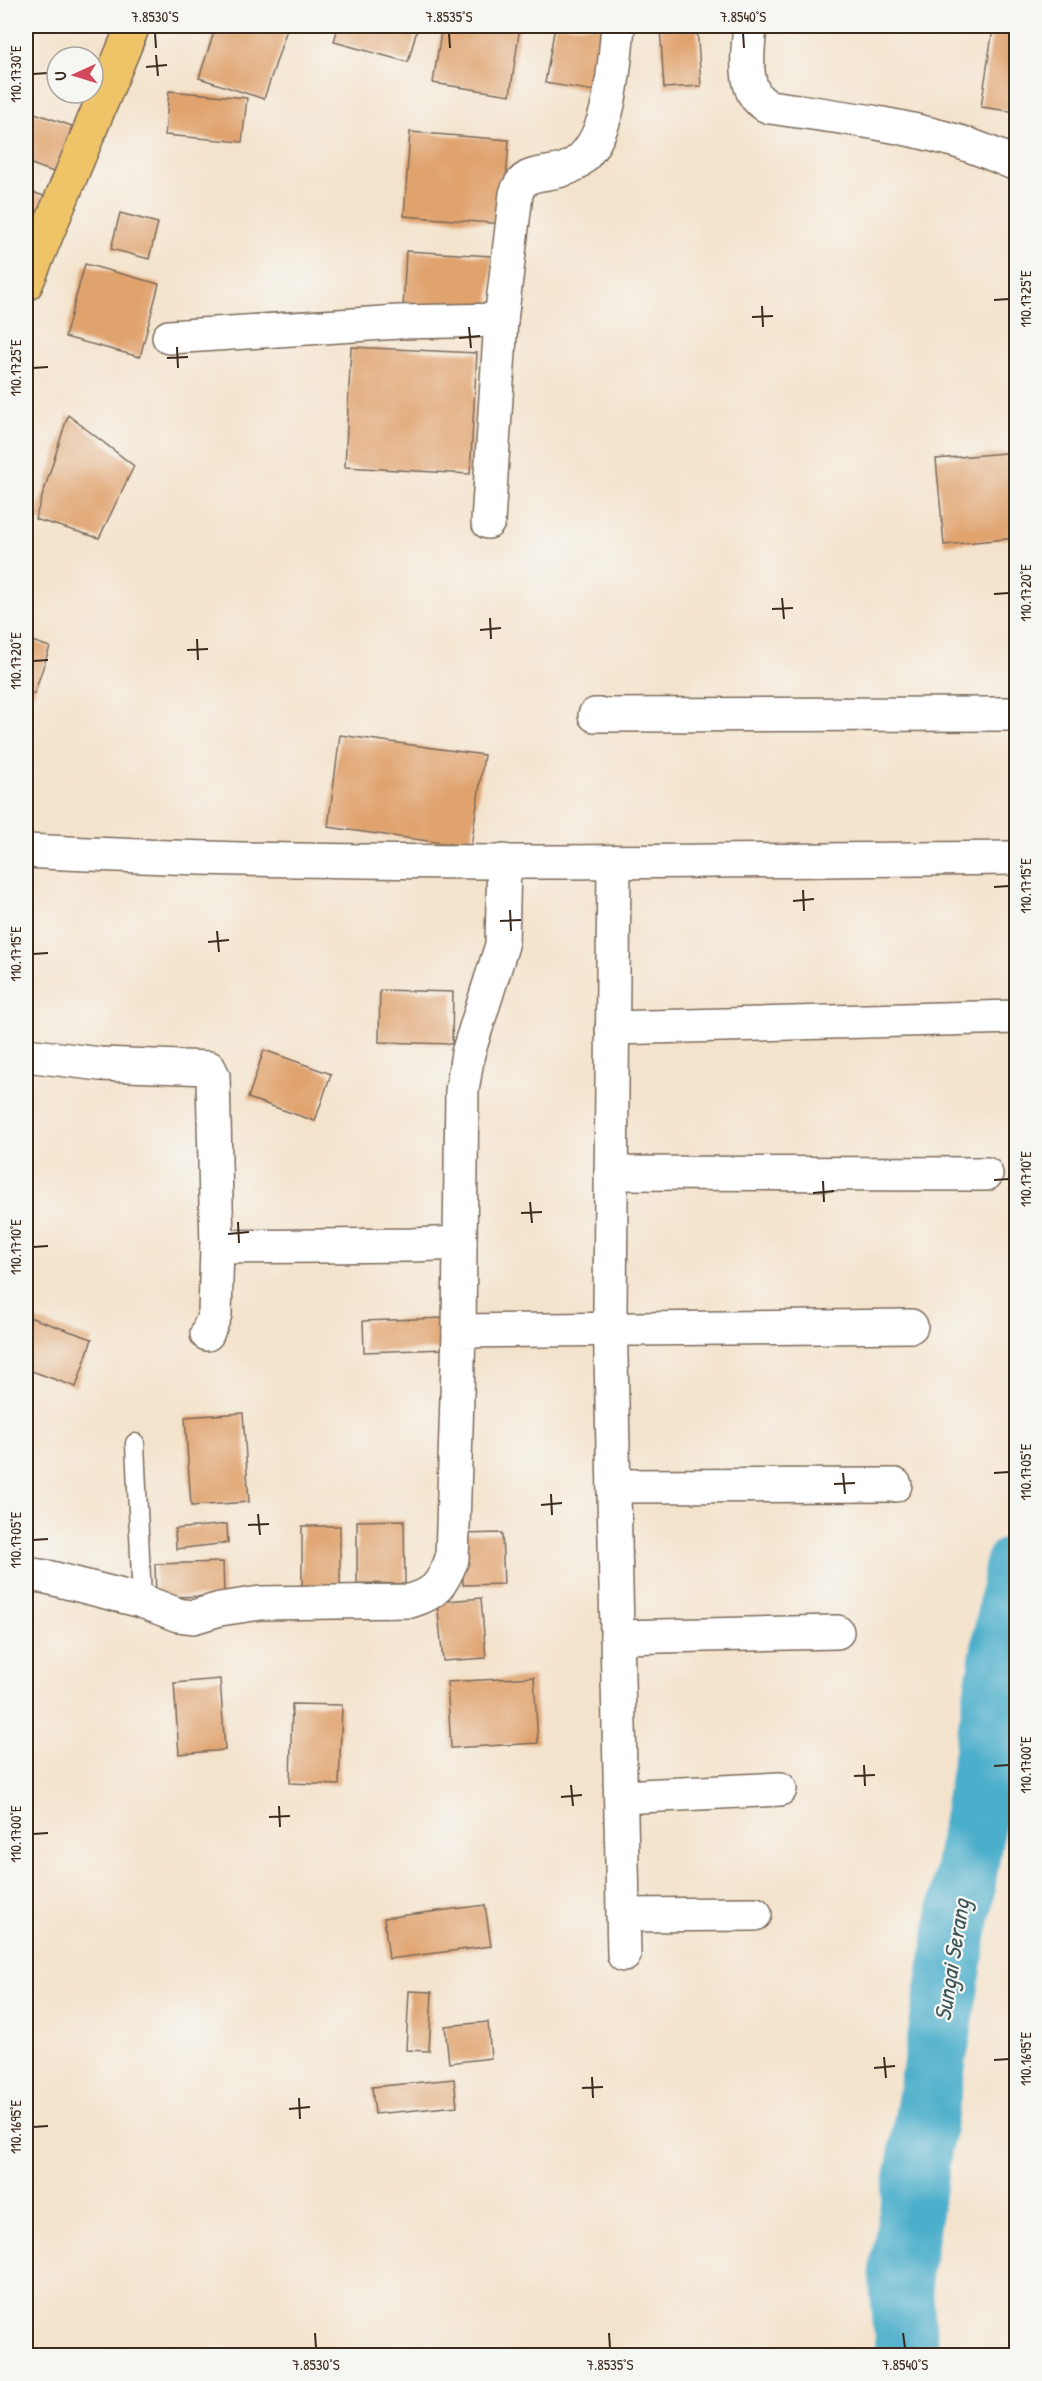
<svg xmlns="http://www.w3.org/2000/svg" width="1042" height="2381" font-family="'Patrick Hand',sans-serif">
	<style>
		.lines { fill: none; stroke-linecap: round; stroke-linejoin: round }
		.river { stroke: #4baecb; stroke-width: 63 }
		.building { fill: #e0a36e }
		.lane-casing { stroke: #7c6b5b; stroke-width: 21 }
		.street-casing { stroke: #7c6b5b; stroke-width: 36 }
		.primary-casing { stroke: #7c6b5b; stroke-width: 36 }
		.lane { stroke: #fff; stroke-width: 18 }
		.street { stroke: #fff; stroke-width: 33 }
		.primary { stroke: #efc469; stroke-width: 33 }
		.ticks { fill: none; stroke: #3b2a1e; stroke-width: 2 }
		.labels { text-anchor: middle; stroke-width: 4.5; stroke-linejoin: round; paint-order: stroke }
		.water-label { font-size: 24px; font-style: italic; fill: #41585b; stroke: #f6f6f2 }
		.neatline { fill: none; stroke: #3b2a1e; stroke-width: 2 }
		.ticks-label { font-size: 15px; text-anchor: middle; fill: #3b2a1e }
	</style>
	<rect width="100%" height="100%" fill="#f6f6f2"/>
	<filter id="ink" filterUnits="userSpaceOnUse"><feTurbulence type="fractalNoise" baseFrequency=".0167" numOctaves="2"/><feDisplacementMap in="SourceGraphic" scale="12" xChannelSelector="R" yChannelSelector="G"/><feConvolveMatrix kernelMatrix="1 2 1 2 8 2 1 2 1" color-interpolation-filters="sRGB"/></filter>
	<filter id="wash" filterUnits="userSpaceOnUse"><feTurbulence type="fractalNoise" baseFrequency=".008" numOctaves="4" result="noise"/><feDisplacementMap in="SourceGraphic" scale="24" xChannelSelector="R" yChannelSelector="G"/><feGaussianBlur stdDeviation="1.35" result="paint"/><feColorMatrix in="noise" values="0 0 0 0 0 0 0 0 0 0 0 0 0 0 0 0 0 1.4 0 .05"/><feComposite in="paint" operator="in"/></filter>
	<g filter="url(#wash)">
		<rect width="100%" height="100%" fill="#f4e3cc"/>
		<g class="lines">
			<polyline class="river" points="907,2356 900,2275 1016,1566"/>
		</g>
		<g id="blocks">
			<g class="building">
				<polygon points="216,26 288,26 264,99 199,78"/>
				<polygon points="338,26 418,26 408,62 334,42"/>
				<polygon points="442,26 520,26 510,95 433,83"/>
				<polygon points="555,26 605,26 594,91 545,83"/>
				<polygon points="660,26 697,26 701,86 664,88"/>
				<polygon points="993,28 1016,32 1016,112 981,107"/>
				<polygon points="169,91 247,98 242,142 165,135"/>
				<polygon points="26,110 72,126 56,173 26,162"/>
				<polygon points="410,132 509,140 503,224 404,216"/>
				<polygon points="26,190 47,197 26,243"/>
				<polygon points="120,213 158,223 149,259 111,249"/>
				<polygon points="406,251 492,256 489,314 403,309"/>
				<polygon points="85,264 159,284 140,357 65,337"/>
				<polygon points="351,347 477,353 470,474 345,467"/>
				<polygon points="68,415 134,466 99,538 35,519"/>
				<polygon points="1016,452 1016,538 944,545 936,459"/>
				<polygon points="26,639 50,647 34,694 26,691"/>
				<polygon points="340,735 484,755 471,847 328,827"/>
				<polygon points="380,990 453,992 452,1044 379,1042"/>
				<polygon points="264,1050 331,1074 315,1121 248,1098"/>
				<polygon points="26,1316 92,1339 76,1387 26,1369"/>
				<polygon points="444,1318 445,1349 364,1352 363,1321"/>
				<polygon points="243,1413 249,1502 191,1506 185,1417"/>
				<polygon points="404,1520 405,1584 357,1583 357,1521"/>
				<polygon points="227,1524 228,1543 176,1549 175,1529"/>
				<rect x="302" y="1526" width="38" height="68"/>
				<polygon points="502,1533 504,1584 463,1585 461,1534"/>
				<polygon points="223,1562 224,1596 156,1597 155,1564"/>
				<polygon points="481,1598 486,1658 443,1661 437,1602"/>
				<polygon points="534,1677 538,1743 451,1748 447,1682"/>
				<polygon points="220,1679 225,1750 179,1754 174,1683"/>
				<polygon points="292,1704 342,1705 339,1785 290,1783"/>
				<polygon points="485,1905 491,1946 389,1959 384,1918"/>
				<polygon points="409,1991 432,1992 429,2051 406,2050"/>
				<polygon points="488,2022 491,2058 449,2063 445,2026"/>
				<polygon points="454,2079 457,2106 375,2114 372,2087"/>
			</g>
		</g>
	</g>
	<g filter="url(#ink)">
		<use href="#blocks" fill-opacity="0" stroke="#7c6b5b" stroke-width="1.5"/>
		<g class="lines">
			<defs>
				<polyline id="lane" points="135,1443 142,1601"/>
				<g id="street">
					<path d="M 750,26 C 748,51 740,96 770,107 C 832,116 895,123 956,141 C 977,147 997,156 1016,164"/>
					<path d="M 169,337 L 399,322 L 501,320 L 516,194 C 524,167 548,178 570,167 C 612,145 614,66 618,26"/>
					<polyline points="488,522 501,320"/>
					<polyline points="595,715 1016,714"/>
					<path d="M 26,851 C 355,868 686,861 1016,858"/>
					<polyline points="614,862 610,1310 624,1955"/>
					<polyline points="612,1028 1016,1017"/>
					<polyline points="26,1055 100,1064 209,1068 213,1076 217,1247 411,1245 460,1243 462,1091 468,1053 502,945 504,861"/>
					<polyline points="611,1173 986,1174"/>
					<polyline points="459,1331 460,1243"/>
					<polyline points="207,1334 215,1314 217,1247"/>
					<polyline points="614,1486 895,1485"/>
					<path d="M 26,1574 L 47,1577 L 142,1601 L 178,1615 L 193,1617 L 220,1609 L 260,1603 L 410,1601 C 436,1594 442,1584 452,1559 L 459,1331 L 911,1326"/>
					<polyline points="617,1637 837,1632"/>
					<polyline points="621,1797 780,1789"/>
					<polyline points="623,1915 755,1914"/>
				</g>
				<polyline id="primary" points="26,284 133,26"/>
			</defs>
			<use href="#lane" class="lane-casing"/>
			<use href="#street" class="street-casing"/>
			<use href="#primary" class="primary-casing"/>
			<use href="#lane" class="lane"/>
			<use href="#street" class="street"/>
			<use href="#primary" class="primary"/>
		</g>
	</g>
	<path class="ticks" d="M 155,33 L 156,48M 449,33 L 450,48M 743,33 L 744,48M 156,55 L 158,76M 146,67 L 167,65M 33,74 L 48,73M 994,300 L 1009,299M 762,306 L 763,327M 752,317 L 773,316M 469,327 L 471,348M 459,338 L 480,336M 177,347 L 178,368M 167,358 L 188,357M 33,368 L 48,367M 994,594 L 1009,593M 782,598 L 784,619M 772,609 L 793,608M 490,618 L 491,639M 480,630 L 501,628M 197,639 L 198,660M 187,650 L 208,649M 33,661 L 48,660M 994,887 L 1009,886M 803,890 L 804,911M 793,901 L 814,899M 510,910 L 511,931M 500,921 L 521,920M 217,931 L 219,952M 208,942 L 229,940M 33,954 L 48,953M 994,1180 L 1009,1179M 823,1181 L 824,1202M 813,1193 L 834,1191M 530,1202 L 532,1223M 521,1213 L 542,1212M 238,1222 L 239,1243M 228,1234 L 249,1232M 33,1247 L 48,1246M 843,1473 L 845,1494M 994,1473 L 1009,1472M 834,1484 L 855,1483M 551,1494 L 552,1515M 541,1505 L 562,1503M 258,1514 L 260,1535M 248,1525 L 269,1524M 33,1540 L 48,1539M 864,1765 L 865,1786M 994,1766 L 1009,1765M 854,1776 L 875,1775M 571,1785 L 573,1806M 561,1797 L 582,1795M 279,1806 L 280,1827M 269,1817 L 290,1816M 33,1834 L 48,1833M 884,2057 L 886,2078M 994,2060 L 1009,2059M 874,2068 L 895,2066M 592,2077 L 593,2098M 582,2088 L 603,2087M 299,2098 L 300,2119M 289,2109 L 310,2107M 33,2127 L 48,2126M 315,2333 L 316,2348M 609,2333 L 610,2348M 903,2333 L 905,2348"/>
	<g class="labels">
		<g class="water-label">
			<text transform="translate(952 1960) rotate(-81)" y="8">Sungai Serang</text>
		</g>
	</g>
	<rect width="1042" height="2381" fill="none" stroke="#f6f6f2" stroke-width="66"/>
	<g transform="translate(75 75) rotate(266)"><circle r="28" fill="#f6f6f2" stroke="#aba49d" stroke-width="1.5"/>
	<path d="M0-4.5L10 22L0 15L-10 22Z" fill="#d1495b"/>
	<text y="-9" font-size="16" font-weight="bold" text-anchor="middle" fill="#3b2a1e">U</text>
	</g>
	<rect x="33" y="33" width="976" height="2315" class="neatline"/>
	<g class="ticks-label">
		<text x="155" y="22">7.8530°S</text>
		<text x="449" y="22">7.8535°S</text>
		<text x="743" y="22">7.8540°S</text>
		<text transform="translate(16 74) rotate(-90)" y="5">110.1730°E</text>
		<text transform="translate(1026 299) rotate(-90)" y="5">110.1725°E</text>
		<text transform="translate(16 368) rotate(-90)" y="5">110.1725°E</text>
		<text transform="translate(1026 593) rotate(-90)" y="5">110.1720°E</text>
		<text transform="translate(16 661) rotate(-90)" y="5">110.1720°E</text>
		<text transform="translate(1026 886) rotate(-90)" y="5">110.1715°E</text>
		<text transform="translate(16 954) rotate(-90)" y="5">110.1715°E</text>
		<text transform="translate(1026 1179) rotate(-90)" y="5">110.1710°E</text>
		<text transform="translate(16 1247) rotate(-90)" y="5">110.1710°E</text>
		<text transform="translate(1026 1472) rotate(-90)" y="5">110.1705°E</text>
		<text transform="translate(16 1540) rotate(-90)" y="5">110.1705°E</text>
		<text transform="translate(1026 1765) rotate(-90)" y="5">110.1700°E</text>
		<text transform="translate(16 1834) rotate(-90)" y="5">110.1700°E</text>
		<text transform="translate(1026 2059) rotate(-90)" y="5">110.1695°E</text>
		<text transform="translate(16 2127) rotate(-90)" y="5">110.1695°E</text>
		<text x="316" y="2370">7.8530°S</text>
		<text x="610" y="2370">7.8535°S</text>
		<text x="905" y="2370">7.8540°S</text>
	</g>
</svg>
